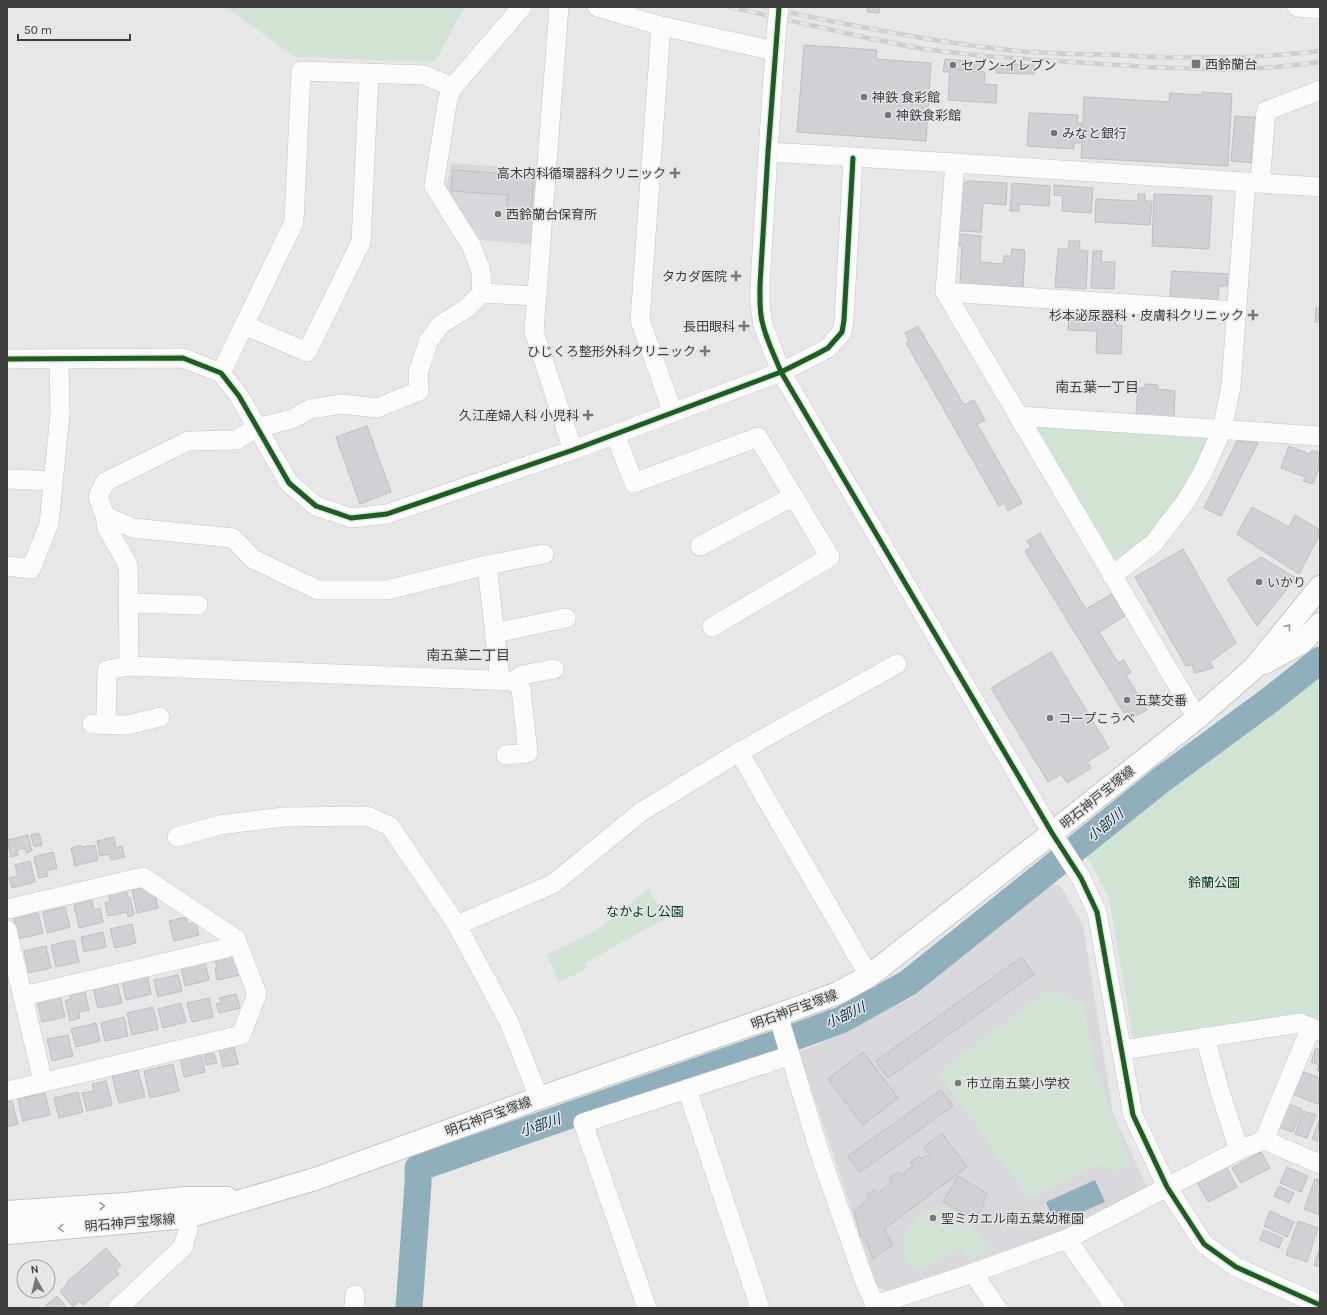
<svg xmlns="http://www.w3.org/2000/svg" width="1327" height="1315" font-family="Karla,'Noto Sans JP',sans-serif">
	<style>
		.built { fill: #d8d8dc }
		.green { fill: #d0e3d5 }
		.water { fill: #90afbd }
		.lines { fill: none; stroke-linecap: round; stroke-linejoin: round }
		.river { stroke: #90afbd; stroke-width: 27 }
		.building { fill: #d0d0d7; stroke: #bfbfbf }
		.minor-casing { stroke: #c5c5c6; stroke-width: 20 }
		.major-casing { stroke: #c5c5c6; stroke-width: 24 }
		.minor { stroke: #fbfbfb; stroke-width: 19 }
		.major { stroke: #fbfbfb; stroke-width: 22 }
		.rail-casing { stroke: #cfcfcf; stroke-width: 4.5 }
		.rail { stroke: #e6e6e8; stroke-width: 3; stroke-dasharray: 9; stroke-linecap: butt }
		.minor-bridge-casing { stroke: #c5c5c6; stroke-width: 20; stroke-linecap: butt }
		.minor-bridge { stroke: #fbfbfb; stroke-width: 19 }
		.cycleway-casing { stroke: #e6e6e8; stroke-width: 8 }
		.cycleway { stroke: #1b5e20; stroke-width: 5 }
		.oneway { stroke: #9c9c9c }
		.poi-dot { fill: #787878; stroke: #e6e6e8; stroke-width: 1.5 }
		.labels { text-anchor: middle; stroke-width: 3; stroke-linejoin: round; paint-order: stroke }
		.poi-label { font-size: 13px; fill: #3d3d3d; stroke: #e6e6e8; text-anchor: start }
		.street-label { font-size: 13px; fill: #3d3d3d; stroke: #e6e6e8 }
		.park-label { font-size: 13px; fill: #04431f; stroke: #e6e6e8 }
		.neighbourhood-label { font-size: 14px; fill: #3d3d3d; stroke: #e6e6e8 }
		.water-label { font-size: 14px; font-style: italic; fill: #073140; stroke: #e6e6e8 }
	</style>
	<rect width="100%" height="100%" fill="#e7e7e7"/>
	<g class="built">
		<polygon points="451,163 540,170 535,245 474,239 446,188"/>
		<polygon points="1049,884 1060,885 1083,926 1113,1113 1148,1189 1063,1233 1029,1242 887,1292 877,1286 799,1052 842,1034 913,997"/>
	</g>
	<g class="green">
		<polygon points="226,7 464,7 435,62 295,57"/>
		<polygon points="1018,416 1222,430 1186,501 1112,576"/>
		<polygon points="1320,670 1320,1023 1297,1015 1133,1038 1109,898 1085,853 1164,786 1279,704"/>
		<polygon points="648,889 667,917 585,963 586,969 559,982 547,955 596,931"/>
		<polygon points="1049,989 1085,1005 1093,1060 1130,1164 1113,1172 1100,1165 1029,1199 938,1073"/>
		<path d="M 950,1208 L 964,1217 L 991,1251 L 970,1260 L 959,1248 L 923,1268 L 914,1269 C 911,1264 904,1259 903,1254 C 899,1237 913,1217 928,1211 C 935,1208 943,1208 950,1208 Z"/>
	</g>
	<polygon class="water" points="1095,1180 1105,1202 1055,1224 1046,1202"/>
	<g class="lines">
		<polyline class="river" points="409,1308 418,1184 418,1168 775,1044 841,1020 908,983 1161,780 1270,700 1320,660"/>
	</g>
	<g class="building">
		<polygon points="867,7 880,7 879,13 867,12"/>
		<polygon points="804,45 877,50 876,59 931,63 926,141 797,132"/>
		<polygon points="945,59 981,62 980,72 950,69 950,72 943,72"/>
		<polygon points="997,63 1034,65 1034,74 996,73"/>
		<polygon points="950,69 985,72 984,84 997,85 996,103 948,100"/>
		<polygon points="1202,92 1232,94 1228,166 1081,158 1084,97 1169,102 1170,93 1202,95"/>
		<polygon points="1029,113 1078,115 1077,123 1081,123 1080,143 1074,143 1074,149 1027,146"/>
		<polygon points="1235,116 1260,118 1256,163 1231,161"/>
		<polygon points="453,170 534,176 531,214 506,212 508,195 451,191"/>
		<polygon points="968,181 1007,183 1006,205 983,203 981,232 959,231 962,185"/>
		<polygon points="1012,183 1050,186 1049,206 1019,204 1019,211 1010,211"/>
		<polygon points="1054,185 1093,188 1091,213 1062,211 1063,196 1054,195"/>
		<polygon points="1138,194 1145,194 1145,201 1152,201 1150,225 1095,222 1096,199 1138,201"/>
		<polygon points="1154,194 1212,196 1209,249 1152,246"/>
		<polygon points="958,234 981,236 980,262 1003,264 1004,256 1011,256 1012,249 1025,250 1023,287 960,284 962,245 958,245"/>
		<polygon points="1069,241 1080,241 1079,250 1088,251 1086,289 1055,287 1058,249 1068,249"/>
		<polygon points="1093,251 1102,251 1101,262 1115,262 1114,289 1091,288"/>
		<polygon points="1172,271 1228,274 1227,286 1219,286 1218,300 1170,297"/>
		<polygon points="1316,308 1320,308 1320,322 1315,322"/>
		<polygon points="1069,311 1116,313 1116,325 1122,326 1121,354 1096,353 1097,331 1068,330"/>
		<polygon points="918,326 964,405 974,400 985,420 977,424 1022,503 1008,511 1004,503 999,506 906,343 909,341 905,333"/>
		<polygon points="1145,384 1158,385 1157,389 1175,391 1174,418 1136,415 1138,388 1145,388"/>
		<polygon points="367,426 391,492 360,504 336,437"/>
		<polygon points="1237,441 1258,443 1221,516 1204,508"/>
		<polygon points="1289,446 1310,454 1312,450 1320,453 1320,465 1313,484 1303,481 1305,477 1281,468"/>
		<polygon points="1252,507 1289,527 1295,515 1320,530 1320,534 1299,574 1237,534"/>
		<polygon points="1040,533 1086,609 1112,594 1125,616 1099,632 1118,663 1124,660 1131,672 1126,675 1147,710 1132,718 1128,711 1124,713 1025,551 1031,547 1027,541"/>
		<polygon points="1183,549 1236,643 1210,662 1213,668 1195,673 1192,665 1186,666 1135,577"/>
		<polygon points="1261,557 1296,578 1257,626 1227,579"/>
		<polygon points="1051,652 1109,748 1087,762 1091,768 1067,783 1061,774 1048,782 991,688"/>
		<polygon points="39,833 42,845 34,847 31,835"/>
		<polygon points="28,835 32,851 26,853 25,848 17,850 18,855 11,857 7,840"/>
		<polygon points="114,837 116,848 122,846 125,857 111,860 109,854 100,856 97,841"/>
		<polygon points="81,845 82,847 95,845 98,860 75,866 71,848"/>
		<polygon points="53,852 57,868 46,871 48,876 39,878 34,857"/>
		<polygon points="30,861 35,882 12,888 9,878 18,876 15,865"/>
		<polygon points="153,885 158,908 137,913 132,890"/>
		<polygon points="126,889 128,898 130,897 134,915 128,917 127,912 108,916 105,903 110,902 108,893"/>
		<polygon points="92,900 94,910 100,908 103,922 79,928 74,905"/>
		<polygon points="65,907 70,927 47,933 43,912"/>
		<polygon points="38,913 43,933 18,939 14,919"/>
		<polygon points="186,917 188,924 196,922 199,935 174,941 169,921"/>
		<polygon points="132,924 136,943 115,948 110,929"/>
		<polygon points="103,932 106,947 84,952 81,937"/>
		<polygon points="74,940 79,962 56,967 51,945"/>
		<polygon points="46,946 51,968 29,973 24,951"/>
		<polygon points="235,956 240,975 217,980 215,968 217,968 215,960"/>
		<polygon points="1022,957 1034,974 888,1078 876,1061"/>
		<polygon points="205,962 209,980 185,986 181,967"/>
		<polygon points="147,975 151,994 126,1000 122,981"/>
		<polygon points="178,975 182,991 158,997 154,980"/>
		<polygon points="117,982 122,1003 98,1008 93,988"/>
		<polygon points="85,991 89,1010 79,1012 80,1018 70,1021 65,1001 71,999 70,995"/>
		<polygon points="236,994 240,1008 219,1013 216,1004 221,1003 219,998"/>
		<polygon points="60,996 65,1017 42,1022 37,1001"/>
		<polygon points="209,998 213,1017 192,1022 187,1003"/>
		<polygon points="181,1003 186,1022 163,1028 158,1009"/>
		<polygon points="153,1007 158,1029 132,1035 127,1013"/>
		<polygon points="124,1017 128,1036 105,1041 101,1023"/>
		<polygon points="96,1023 100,1041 76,1047 71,1029"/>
		<polygon points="68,1035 73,1056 52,1061 47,1039"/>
		<polygon points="234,1046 238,1064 223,1067 219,1049"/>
		<polygon points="1316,1048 1320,1050 1320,1072 1317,1070 1319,1065 1311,1062"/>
		<polygon points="863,1052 898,1098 863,1125 828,1079"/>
		<polygon points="201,1053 205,1072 184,1077 180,1058"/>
		<polygon points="214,1053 217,1063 206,1065 204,1055"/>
		<polygon points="173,1064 179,1091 150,1098 144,1071"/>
		<polygon points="138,1070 145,1097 119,1103 112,1076"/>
		<polygon points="1301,1071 1320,1078 1320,1099 1318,1104 1292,1094"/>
		<polygon points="106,1081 112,1105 87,1111 82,1093 94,1091 92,1084"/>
		<polygon points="941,1090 953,1106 860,1172 848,1156"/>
		<polygon points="78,1092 83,1112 59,1118 54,1098"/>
		<polygon points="45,1093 50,1115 23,1121 18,1099"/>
		<polygon points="12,1101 18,1124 7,1127 7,1102"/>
		<polygon points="1287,1103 1302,1109 1293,1132 1278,1127"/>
		<polygon points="1303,1111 1316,1115 1307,1138 1295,1134"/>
		<polygon points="1320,1119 1320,1142 1312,1139"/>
		<polygon points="942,1133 967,1167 884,1229 893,1245 873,1259 865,1238 860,1236 854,1211 869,1199 867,1195 875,1189 878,1193 892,1182 889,1178 898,1172 901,1175 913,1166 911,1162 919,1156 922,1159 929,1154 924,1147"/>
		<polygon points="1261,1152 1270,1168 1241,1183 1232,1168"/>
		<polygon points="1225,1164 1237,1187 1208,1202 1196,1180"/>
		<polygon points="1287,1167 1308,1176 1301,1192 1280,1183"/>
		<polygon points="958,1176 987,1193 983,1201 985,1202 975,1220 943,1202"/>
		<polygon points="1315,1179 1320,1181 1320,1215 1304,1209"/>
		<polygon points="1279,1186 1294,1193 1289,1203 1274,1196"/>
		<polygon points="1270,1211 1294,1222 1287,1237 1264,1226"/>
		<polygon points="1298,1221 1318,1228 1307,1262 1286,1255"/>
		<polygon points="1264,1230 1283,1238 1279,1248 1260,1240"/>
		<polygon points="106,1248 121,1266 116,1270 119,1274 83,1305 79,1301 73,1307 60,1291 68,1283 67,1282"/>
		<polygon points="1320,1248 1320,1267 1314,1265"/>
		<polygon points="57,1296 67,1308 43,1308"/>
	</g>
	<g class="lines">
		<defs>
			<g id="minor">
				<polyline points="559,7 534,332 573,450"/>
				<polyline points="597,7 661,26 775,51"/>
				<polyline points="1297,7 1320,9"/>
				<polyline points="661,26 640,320 673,413"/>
				<polyline points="776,35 768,152 760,285 760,304 763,325 781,372 1052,833 1081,878 1097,912 1133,1115 1167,1187 1204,1244 1236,1267 1320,1305"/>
				<polyline points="768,152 955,163 1320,187"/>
				<polyline points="955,163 945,292 1197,718"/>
				<polyline points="1260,183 1266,111 1320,90"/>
				<polyline points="945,292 1236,311"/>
				<polyline points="482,293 537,296"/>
				<polyline points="244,325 307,352 361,242 369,74"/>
				<polyline points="7,359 183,358 221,373 239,396 289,483 316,506 351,518 387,514 573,450 781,372 817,354 828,348 842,332 844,320 853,158"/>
				<polyline points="221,373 294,222 301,71 424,75 453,87 522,7"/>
				<polyline points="1018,416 1320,436"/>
				<polyline points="615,434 634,483 758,437 830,557 712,627"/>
				<polyline points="7,479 53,481"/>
				<polyline points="105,516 133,528 233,538 253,559 318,590 387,590 487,565 544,554"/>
				<polyline points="700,546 794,496"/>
				<polyline points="487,565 500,680"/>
				<polyline points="7,566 31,569 49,524 60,414 59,359"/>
				<polyline points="1112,576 1154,543 1186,501 1203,472 1222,430 1231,386 1246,182"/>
				<polyline points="128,603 198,605"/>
				<polyline points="495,633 566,618"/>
				<polyline points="129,666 128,565 107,528 105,516 98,497 105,482 188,441 236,440 256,428 292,419 310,409 342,404 377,408 419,391 418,373 428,342 440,325 467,308 482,293 481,271 471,245 434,186 448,98 453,87"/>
				<polyline points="514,681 522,675 554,669"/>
				<polyline points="92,724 127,725 160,717"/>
				<polyline points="106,724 107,670 129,666 514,681 521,689 528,753 506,755"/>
				<polyline points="739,752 869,976"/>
				<polyline points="177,837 219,825 284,817 367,816 390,826 457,925 509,1022 539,1098"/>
				<polyline points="7,909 143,877 236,939 257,994 241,1035 7,1091"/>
				<polyline points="457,925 553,884 641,812 739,752 897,664"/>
				<polyline points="7,930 43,1082"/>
				<polyline points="23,996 227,948 236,939"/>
				<polyline points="778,1015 821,1157 866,1285 877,1308"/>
				<polyline points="1205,1037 1220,1092 1239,1150"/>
				<polyline points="1122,1050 1300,1023 1320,1031"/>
				<polyline points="687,1089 760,1308"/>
				<polyline points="1264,1140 1311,1027"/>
				<polyline points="1067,1239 1115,1308"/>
				<polyline points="973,1273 997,1308"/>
				<polyline points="875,1305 973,1273 1067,1239 1239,1150 1264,1140 1320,1164"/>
				<polyline points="118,1308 183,1247 188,1229 185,1203"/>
				<polyline points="354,1308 355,1295"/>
				<polyline points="647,1308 583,1123 789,1056"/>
			</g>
			<g id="major">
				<polyline points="1264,663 1301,643 1320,624"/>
				<polyline points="7,1212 126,1204 185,1198 227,1198"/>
				<polyline points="7,1233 187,1217 315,1179 539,1098 778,1015 838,993 869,976 1052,833 1197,718 1254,668 1320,587"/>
			</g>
		</defs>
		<use href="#minor" class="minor-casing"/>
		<use href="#major" class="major-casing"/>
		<use href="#minor" class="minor"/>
		<use href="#major" class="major"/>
		<defs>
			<g id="rail">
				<polyline points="730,7 868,38 923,49 983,56 1147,67 1235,70 1277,67 1320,62"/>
				<path d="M 764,7 C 842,24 921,40 1000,49 C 1038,54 1079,54 1118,55 C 1185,59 1253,59 1320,51"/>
			</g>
		</defs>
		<use href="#rail" class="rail-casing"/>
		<use href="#rail" class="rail"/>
		<defs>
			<polyline id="minor-bridge" points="776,35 779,7"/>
		</defs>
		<use href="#minor-bridge" class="minor-bridge-casing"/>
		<use href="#minor-bridge" class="minor-bridge"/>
		<defs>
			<g id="cycleway">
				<path d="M 779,7 L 768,152 L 760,285 C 760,298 759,312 763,325 C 767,341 775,357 781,372 L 1052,833 L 1081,878 L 1097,912 L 1133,1115 L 1167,1187 L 1204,1244 L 1236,1267 L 1320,1305"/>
				<polyline points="7,359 183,358 221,373 239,396 289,483 316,506 351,518 387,514 573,450 781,372 817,354 828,348 842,332 844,320 853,158"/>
			</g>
		</defs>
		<use href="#cycleway" class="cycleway-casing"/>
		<use href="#cycleway" class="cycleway"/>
	</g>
	<defs><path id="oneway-chevron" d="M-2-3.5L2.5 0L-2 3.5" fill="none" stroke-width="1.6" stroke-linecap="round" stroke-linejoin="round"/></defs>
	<g class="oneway">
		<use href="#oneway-chevron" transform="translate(1288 627) rotate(-51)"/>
		<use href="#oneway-chevron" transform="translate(102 1206) rotate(-4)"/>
		<use href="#oneway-chevron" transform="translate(61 1228) rotate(175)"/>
	</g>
	<g class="poi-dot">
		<rect x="1191" y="59" width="10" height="10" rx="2"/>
		<circle cx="953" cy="65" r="4"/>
		<circle cx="864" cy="97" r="4"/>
		<circle cx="888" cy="115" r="4"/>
		<circle cx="1054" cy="133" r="4"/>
		<path d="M673 167h4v4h4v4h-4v4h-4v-4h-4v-4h4z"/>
		<circle cx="498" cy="214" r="4"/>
		<path d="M734 270h4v4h4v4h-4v4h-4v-4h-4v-4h4z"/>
		<path d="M1251 309h4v4h4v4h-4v4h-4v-4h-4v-4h4z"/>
		<path d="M742 320h4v4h4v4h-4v4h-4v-4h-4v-4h4z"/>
		<path d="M703 345h4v4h4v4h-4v4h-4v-4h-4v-4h4z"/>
		<path d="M586 409h4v4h4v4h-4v4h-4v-4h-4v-4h4z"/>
		<circle cx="1259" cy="582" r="4"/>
		<circle cx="1127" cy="700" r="4"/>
		<circle cx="1050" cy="718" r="4"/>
		<circle cx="958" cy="1083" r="4"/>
		<circle cx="933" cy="1218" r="4"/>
	</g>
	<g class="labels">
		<g class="poi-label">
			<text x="1205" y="69">西鈴蘭台</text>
			<text x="961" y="70">セブン-イレブン</text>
			<text x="872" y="102">神鉄 食彩館</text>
			<text x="896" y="120">神鉄食彩館</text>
			<text x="1062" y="138">みなと銀行</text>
			<text x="666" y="178" text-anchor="end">高木内科循環器科クリニック</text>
			<text x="506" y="219">西鈴蘭台保育所</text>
			<text x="727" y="281" text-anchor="end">タカダ医院</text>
			<text x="1244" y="320" text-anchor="end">杉本泌尿器科・皮膚科クリニック</text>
			<text x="735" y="331" text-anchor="end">長田眼科</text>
			<text x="696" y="356" text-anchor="end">ひじくろ整形外科クリニック</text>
			<text x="579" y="420" text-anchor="end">久江産婦人科 小児科</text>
			<text x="1267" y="587">いかり</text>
			<text x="1135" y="705">五葉交番</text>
			<text x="1058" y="723">コープこうべ</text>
			<text x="966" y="1088">市立南五葉小学校</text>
			<text x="941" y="1223">聖ミカエル南五葉幼稚園</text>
		</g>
		<g class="street-label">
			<text transform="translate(1097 797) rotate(-39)" y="5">明石神戸宝塚線</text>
			<text transform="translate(794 1009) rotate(-20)" y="5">明石神戸宝塚線</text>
			<text transform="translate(488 1116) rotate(-20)" y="5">明石神戸宝塚線</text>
			<text transform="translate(130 1222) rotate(-5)" y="5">明石神戸宝塚線</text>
		</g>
		<g class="park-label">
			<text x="1214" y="887">鈴蘭公園</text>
			<text x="645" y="916">なかよし公園</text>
		</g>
		<g class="neighbourhood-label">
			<text x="1097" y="392">南五葉一丁目</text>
			<text x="468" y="660">南五葉二丁目</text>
		</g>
		<g class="water-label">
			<text transform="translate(1105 825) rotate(-39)" y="5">小部川</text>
			<text transform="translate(845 1015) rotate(-25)" y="5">小部川</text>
			<text transform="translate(540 1125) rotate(-19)" y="5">小部川</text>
		</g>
	</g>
	<rect width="1327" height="1315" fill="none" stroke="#3d3d3d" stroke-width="16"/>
	<g transform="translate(36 1279) rotate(352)"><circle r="19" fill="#e6e6e8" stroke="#a2a2a4"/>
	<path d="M0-3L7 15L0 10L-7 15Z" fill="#787878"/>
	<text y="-6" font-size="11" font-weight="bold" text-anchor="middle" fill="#3d3d3d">N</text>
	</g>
	<path d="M18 34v6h112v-6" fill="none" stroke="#3d3d3d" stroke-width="2"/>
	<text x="24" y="34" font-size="12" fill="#3d3d3d" stroke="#e6e6e8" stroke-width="3" paint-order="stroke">50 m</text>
</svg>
